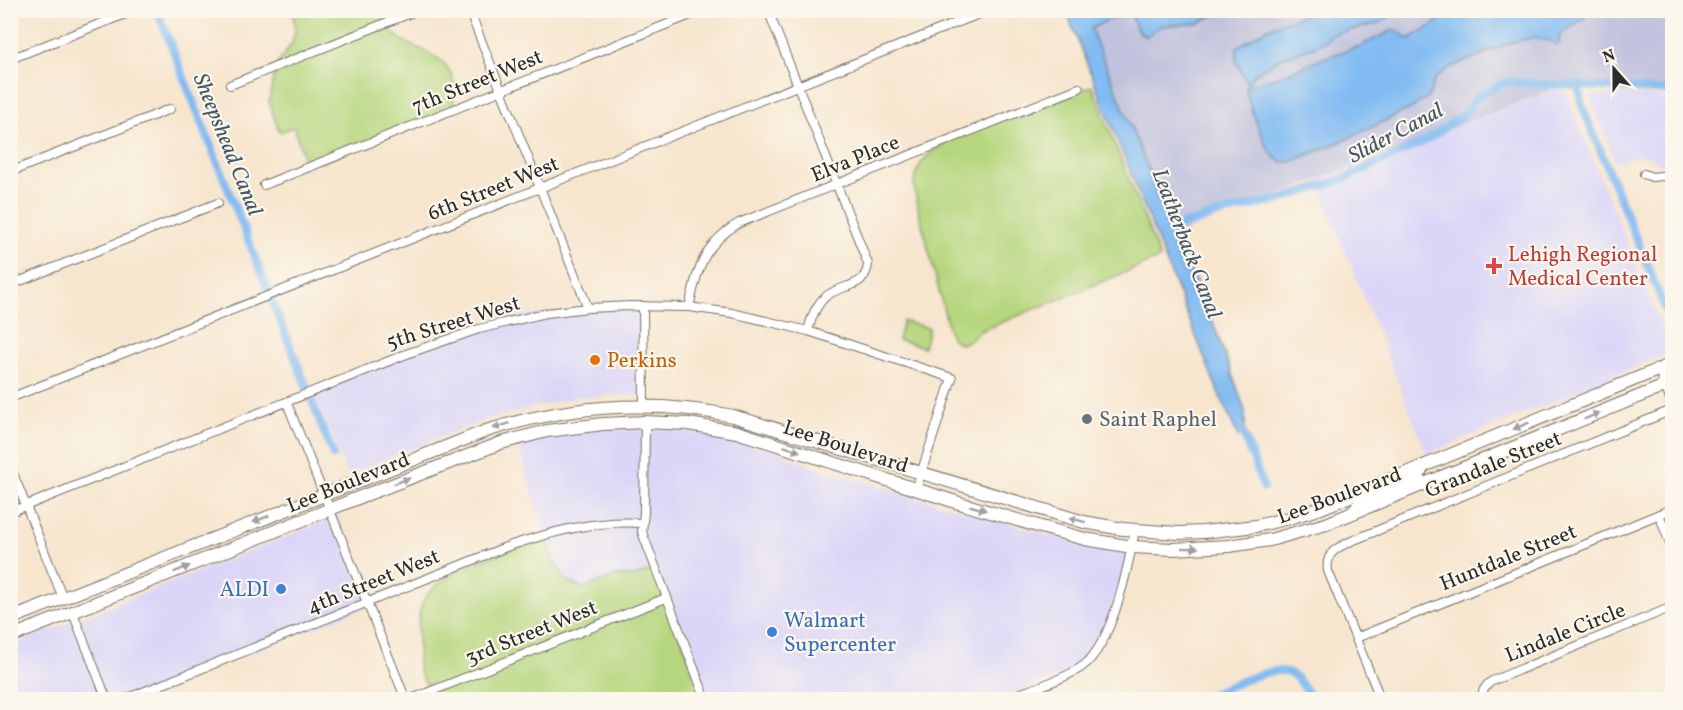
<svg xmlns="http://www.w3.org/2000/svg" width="1683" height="710" font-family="Vollkorn,serif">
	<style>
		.built { fill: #dbd6f7 }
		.industrial { fill: #c1c2dd }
		.green { fill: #b5d67d; stroke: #708054; stroke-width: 1.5 }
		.water { fill: #81bbf2; stroke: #56738e; stroke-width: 1.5 }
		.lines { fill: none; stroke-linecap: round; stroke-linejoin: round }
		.canal { stroke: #81bbf2; stroke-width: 8 }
		.minor-casing { stroke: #726c64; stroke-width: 10 }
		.secondary-casing { stroke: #726c64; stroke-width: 14 }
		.minor { stroke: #fff; stroke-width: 8 }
		.secondary { stroke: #fff; stroke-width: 12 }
		.oneway { fill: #a0a0a0 }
		.health-dot { fill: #e0444e; stroke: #fbf7ec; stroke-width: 2 }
		.food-dot { fill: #e8710a; stroke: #fbf7ec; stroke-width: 2 }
		.worship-dot { fill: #6b7280; stroke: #fbf7ec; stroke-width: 2 }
		.shop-dot { fill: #3f7fe0; stroke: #fbf7ec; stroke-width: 2 }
		.labels { text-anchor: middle; stroke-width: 4.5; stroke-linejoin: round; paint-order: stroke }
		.street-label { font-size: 21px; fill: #2b2b2b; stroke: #fbf7ec }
		.health-label { font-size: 21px; fill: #be3a42; stroke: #fbf7ec; text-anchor: start }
		.food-label { font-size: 21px; fill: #c56008; stroke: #fbf7ec; text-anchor: start }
		.worship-label { font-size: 21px; fill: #5b616d; stroke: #fbf7ec; text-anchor: start }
		.shop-label { font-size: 21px; fill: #366cbe; stroke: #fbf7ec; text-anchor: end }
		.water-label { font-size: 22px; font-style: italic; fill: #455667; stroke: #fbf7ec }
	</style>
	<rect width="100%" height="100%" fill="#fbf7ec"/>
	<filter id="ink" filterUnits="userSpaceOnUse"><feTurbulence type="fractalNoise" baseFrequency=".0167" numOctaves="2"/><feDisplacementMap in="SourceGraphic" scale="12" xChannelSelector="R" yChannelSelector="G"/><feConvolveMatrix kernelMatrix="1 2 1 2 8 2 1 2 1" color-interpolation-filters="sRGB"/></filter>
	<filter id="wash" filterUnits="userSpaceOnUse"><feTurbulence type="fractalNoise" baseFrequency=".008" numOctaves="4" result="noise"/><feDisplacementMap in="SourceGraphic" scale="24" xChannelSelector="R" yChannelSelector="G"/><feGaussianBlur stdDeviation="1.35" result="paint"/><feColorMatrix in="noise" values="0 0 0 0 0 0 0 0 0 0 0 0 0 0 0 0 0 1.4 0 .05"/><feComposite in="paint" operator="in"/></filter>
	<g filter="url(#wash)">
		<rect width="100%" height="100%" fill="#f7e5ce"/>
		<g class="built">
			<polygon points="1563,86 1672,352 1427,454 1317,181"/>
			<polygon points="1589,95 1644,95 1672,99 1672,169 1668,169 1647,156 1635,156 1615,162"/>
			<polygon points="601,307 644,309 641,395 577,397 487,419 347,474 313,389 505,318"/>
			<polygon points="658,428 700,433 778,452 809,466 1077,543 1131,555 1099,645 1083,666 1003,699 705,699 634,576 617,576 584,588 574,585 564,578 554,562 518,446 539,439 596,429"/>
			<polygon points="338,516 372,605 135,699 11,700 11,646"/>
		</g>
		<polygon class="industrial" points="1085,11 1672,11 1672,95 1569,83 1175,235"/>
		<g class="green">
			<path d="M 293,11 L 379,11 C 382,17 386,25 391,31 C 409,51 448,50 454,83 C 455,91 453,102 452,111 L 322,162 L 304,159 L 294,127 L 279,132 L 269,102 L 275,68 L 292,43 L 295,31 Z"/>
			<path d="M 1092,86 L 1160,258 L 978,332 L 971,340 L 961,344 L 951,338 L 917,204 C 917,198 914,190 914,184 C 914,164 934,148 950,140 Z"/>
			<polygon points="903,321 929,328 924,347 898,340"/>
			<path d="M 547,540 L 554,562 L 564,578 L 575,585 L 584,588 L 617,576 L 634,576 L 654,570 L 705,699 L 449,699 C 432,690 420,684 418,664 C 420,645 415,622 422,604 C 434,571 515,546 547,540 Z"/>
		</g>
		<g class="water">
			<path d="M 1066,11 L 1222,11 L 1198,23 L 1161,26 L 1145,37 L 1137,30 L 1131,15 C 1119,15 1102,22 1091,29 L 1186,261 L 1204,298 L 1240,396 L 1245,411 L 1245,429 L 1238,436 L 1219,394 Z"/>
			<path d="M 1314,11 L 1397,11 L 1380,23 L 1334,34 L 1320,44 L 1277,60 L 1255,74 L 1249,81 L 1250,85 L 1282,75 L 1329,56 L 1360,46 L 1395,29 L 1409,39 L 1432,26 L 1442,16 L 1454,11 L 1588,11 C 1584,25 1567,25 1559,37 L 1559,44 L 1556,45 L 1550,41 L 1535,37 L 1510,43 L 1449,68 L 1435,79 L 1429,96 L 1412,108 L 1340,142 L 1290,162 L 1281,162 L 1274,157 L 1265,143 L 1251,109 L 1246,91 L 1247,83 L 1236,61 L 1237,47 L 1268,28 Z"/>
		</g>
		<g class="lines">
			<g class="canal">
				<polyline points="157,10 268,290"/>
				<polyline points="1578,84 1581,103 1672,326"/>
				<polyline points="1165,230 1217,214 1279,200 1344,179 1425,141 1465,114 1478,96 1506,82 1672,91"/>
				<polyline points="272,301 307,388"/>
				<polyline points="311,399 333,455"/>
				<polyline points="1239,423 1264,488"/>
				<path d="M 1199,700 C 1217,692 1265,668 1282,671 C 1296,672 1306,688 1310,700"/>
			</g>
		</g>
	</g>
	<g filter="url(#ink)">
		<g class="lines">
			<defs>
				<g id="minor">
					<polyline points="469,10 588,308"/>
					<path d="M 768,10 L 868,264 C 866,289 842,283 825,297 C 815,306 811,319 808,331"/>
					<polyline points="10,59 133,11"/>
					<polyline points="230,85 418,10"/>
					<polyline points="10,172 170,109"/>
					<polyline points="1644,174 1652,177 1672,175"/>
					<polyline points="264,185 703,10"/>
					<polyline points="10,285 218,203"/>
					<polyline points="643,306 644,405"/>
					<path d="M 689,307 C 698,269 702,245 739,223 L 1079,88"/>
					<polyline points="1659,370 1672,404"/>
					<polyline points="10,398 989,10"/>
					<polyline points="287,403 406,700"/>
					<polyline points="645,422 644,512 642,532 706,700"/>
					<polyline points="10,466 63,598"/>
					<polyline points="10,512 409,353 479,329 546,313 588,308 630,306 689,307 732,313 808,331 952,378 916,489"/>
					<polyline points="1659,514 1672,549"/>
					<polyline points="73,613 107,700"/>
					<polyline points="1356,638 1672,509"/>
					<path d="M 123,700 L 506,547 C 551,532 594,520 641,523"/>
					<polyline points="409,700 666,598"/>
					<path d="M 1002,700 C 1025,691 1064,680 1083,666 C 1113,643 1128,567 1135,530"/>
					<path d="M 1381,700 L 1328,571 C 1325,552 1338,547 1354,540 L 1672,410"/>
					<path d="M 1482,700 C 1482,690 1485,686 1492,681 L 1672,607"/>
				</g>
				<g id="secondary">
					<polyline points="1352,513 1363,500 1418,477 1423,466"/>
					<path d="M 10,619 L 486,431 C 568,405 649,399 733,416 L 1084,522 L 1123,529 L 1178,533 L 1203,532 L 1256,526 L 1289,518 L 1321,508 L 1672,364"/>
					<polyline points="10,637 363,496 501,443 547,431 603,424 645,422 688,424 737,432 956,502 1041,527 1085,539 1132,547 1173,549 1229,546 1270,540 1326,524 1672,383"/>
				</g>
			</defs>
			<use href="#minor" class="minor-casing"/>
			<use href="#secondary" class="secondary-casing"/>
			<use href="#minor" class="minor"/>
			<use href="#secondary" class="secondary"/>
		</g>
		<defs><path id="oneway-solid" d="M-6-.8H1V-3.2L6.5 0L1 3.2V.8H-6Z" transform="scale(1.5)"/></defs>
		<g class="oneway">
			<use href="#oneway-solid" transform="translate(1592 416) rotate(-23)"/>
			<use href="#oneway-solid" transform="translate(501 426) rotate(163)"/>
			<use href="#oneway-solid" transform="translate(1521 426) rotate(158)"/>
			<use href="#oneway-solid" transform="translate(792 449) rotate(18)"/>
			<use href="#oneway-solid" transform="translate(402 481) rotate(-21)"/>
			<use href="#oneway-solid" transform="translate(978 508) rotate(16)"/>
			<use href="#oneway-solid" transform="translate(261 519) rotate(158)"/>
			<use href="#oneway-solid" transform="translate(1077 520) rotate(-166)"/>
			<use href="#oneway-solid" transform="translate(1190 548) rotate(-1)"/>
			<use href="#oneway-solid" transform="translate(182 569) rotate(-22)"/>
		</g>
	</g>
	<path class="health-dot" d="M1491 257h6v6h6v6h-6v6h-6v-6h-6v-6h6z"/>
	<circle class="food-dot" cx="595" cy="360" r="6"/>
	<circle class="worship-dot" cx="1087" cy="419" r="6"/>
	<g class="shop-dot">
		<circle cx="281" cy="589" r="6"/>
		<circle cx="772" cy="632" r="6"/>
	</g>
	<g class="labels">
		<g class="street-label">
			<text transform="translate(477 81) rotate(-22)" y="7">7th Street West</text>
			<text transform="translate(855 158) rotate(-22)" y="7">Elva Place</text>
			<text transform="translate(493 188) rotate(-22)" y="7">6th Street West</text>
			<text transform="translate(453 322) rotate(-17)" y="7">5th Street West</text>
			<text transform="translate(846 446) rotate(18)" y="7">Lee Boulevard</text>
			<text transform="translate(1493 464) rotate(-22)" y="7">Grandale Street</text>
			<text transform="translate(348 482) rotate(-22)" y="7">Lee Boulevard</text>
			<text transform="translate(1339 495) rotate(-20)" y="7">Lee Boulevard</text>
			<text transform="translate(1508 557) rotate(-22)" y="7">Huntdale Street</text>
			<text transform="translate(373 581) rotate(-22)" y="7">4th Street West</text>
			<text transform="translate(531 632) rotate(-22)" y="7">3rd Street West</text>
			<text transform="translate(1565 632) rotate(-22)" y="7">Lindale Circle</text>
		</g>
		<g class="health-label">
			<text x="1508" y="261">Lehigh Regional<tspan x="1508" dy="24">Medical Center</tspan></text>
		</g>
		<g class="food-label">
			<text x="607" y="367">Perkins</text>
		</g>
		<g class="worship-label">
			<text x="1099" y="426">Saint Raphel</text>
		</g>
		<g class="shop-label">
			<text x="269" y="596">ALDI</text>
			<text x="784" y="627" text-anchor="start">Walmart<tspan x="784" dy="24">Supercenter</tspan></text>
		</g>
		<g class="water-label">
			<text transform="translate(1395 132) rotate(-28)" y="8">Slider Canal</text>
			<text transform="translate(229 144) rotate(68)" y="8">Sheepshead Canal</text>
			<text transform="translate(1188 243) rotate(69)" y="8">Leatherback Canal</text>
		</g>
	</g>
	<rect width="1683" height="710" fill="none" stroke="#fbf7ec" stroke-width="36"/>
	<g transform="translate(1614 69) rotate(339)" stroke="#fbf7ec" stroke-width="4.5" paint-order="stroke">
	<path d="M0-4.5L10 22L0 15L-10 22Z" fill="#2b2b2b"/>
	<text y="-9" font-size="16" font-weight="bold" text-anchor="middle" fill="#2b2b2b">N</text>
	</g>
</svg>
